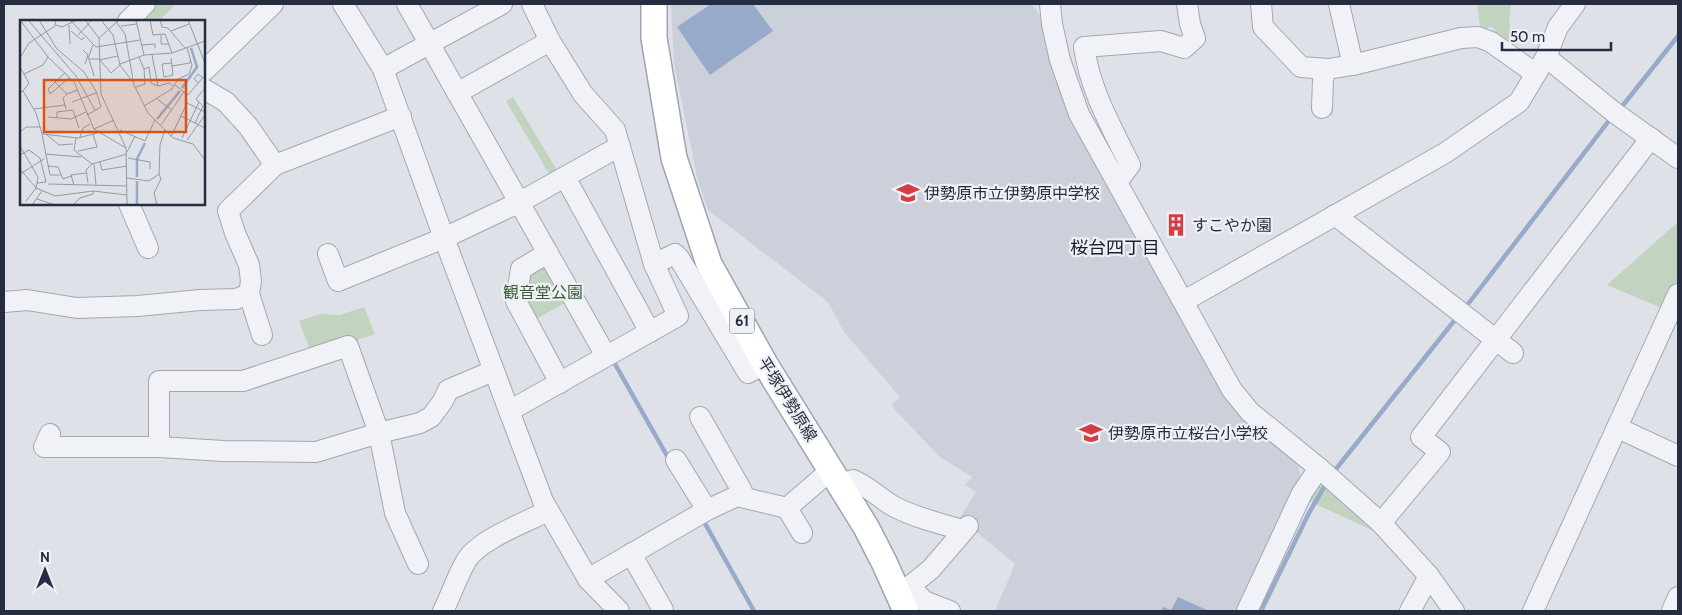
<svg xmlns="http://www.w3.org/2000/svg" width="1682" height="615" font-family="Cabin,'Noto Sans JP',sans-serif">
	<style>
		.built { fill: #ccd0da }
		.green { fill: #c2d3bf }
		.water { fill: #98aaca }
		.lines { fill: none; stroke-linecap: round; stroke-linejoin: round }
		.stream { stroke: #98aaca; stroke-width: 4.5 }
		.minor-casing { stroke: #a3a7b2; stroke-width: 22 }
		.major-casing { stroke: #9da4b4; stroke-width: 28 }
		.minor { stroke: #f1f2f7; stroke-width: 20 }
		.major { stroke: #fff; stroke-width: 25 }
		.labels { text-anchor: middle; stroke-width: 4.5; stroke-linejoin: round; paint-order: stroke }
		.shield { fill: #eef0f6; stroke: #636877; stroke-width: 1 }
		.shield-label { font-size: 15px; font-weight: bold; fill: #272d40 }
		.poi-label { font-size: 16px; fill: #272d40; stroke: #eef0f6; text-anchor: start }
		.park-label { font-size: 16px; fill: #365c34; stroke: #eef0f6 }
		.street-label { font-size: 16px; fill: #272d40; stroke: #eef0f6 }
		.neighbourhood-label { font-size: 18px; fill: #191e31; stroke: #eef0f6 }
		.inset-river { fill: none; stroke: #98aaca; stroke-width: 2.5 }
		.inset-road { fill: none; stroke: #9599a5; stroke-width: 1 }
		.view { fill: #d55511; fill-opacity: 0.15; stroke: #d55511; stroke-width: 2.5 }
		.inset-edge { fill: none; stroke: #272d40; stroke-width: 2.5 }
	</style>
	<rect width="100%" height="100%" fill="#dee1e8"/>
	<polygon class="built" points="671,4 1032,4 1047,25 1055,64 1234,407 1297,460 1301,480 1240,611 995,611 1015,564 960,518 976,492 965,485 972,477 940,457 894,409 892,404 900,397 844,332 828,302 708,210 697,177 674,63"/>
	<g class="green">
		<polygon points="151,4 175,4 160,20 161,21 135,21"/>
		<polygon points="1477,4 1511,4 1509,21 1512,44 1509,45 1493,33 1495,29 1489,26 1486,31 1481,31"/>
		<polygon points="513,97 558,172 551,177 506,101"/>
		<polygon points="1678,222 1678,285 1667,310 1607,285"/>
		<polygon points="544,261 571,300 532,321 521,303 525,271"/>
		<polygon points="364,307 375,334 312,355 299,321 320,314 340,315"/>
		<polygon points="1319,486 1330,486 1378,533 1309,501 1310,490"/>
	</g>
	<g class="water">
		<polygon points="711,4 753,4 773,31 710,75 677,27"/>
		<polygon points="1178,597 1209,611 1161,611 1163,607 1171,610"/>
	</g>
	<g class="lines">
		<g class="stream">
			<polyline points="1620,109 1678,36"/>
			<polyline points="1465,308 1611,118"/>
			<polyline points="615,364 670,461"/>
			<polyline points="1332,474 1458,316"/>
			<polyline points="702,518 754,611"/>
			<polyline points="1261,611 1309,513 1327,482"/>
		</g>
		<defs>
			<g id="minor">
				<polyline points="343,4 383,69 444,238 543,501 588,579 619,611"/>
				<polyline points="407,4 606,356"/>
				<polyline points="1050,4 1052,24 1060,60 1079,114 1232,390 1250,412 1319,468 1381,523 1429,576 1454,611"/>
				<polyline points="1261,4 1263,27 1301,67 1328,69 1353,65"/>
				<polyline points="1339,4 1353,65 1461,38 1478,37 1491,42 1536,74"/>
				<polyline points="128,21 145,4"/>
				<polyline points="1546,57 1615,113 1678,158"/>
				<polyline points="383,69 502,4"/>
				<polyline points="204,71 273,4"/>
				<polyline points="204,89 226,102 248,126 275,165 401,116"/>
				<polyline points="457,93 550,41"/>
				<polyline points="1322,108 1323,79 1326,69"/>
				<polyline points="565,177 650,332"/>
				<path d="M 1117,182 L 1130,165 C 1111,126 1090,90 1084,47 L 1161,41 L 1184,48 L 1195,38 L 1190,24 L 1187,4"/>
				<polyline points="129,204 148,248"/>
				<polyline points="1335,215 1513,353"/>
				<polyline points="548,253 521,269 516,301 560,383"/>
				<polyline points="328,254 338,281 444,238 520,202 620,146"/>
				<polyline points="654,264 675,254 679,258 748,373 765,364"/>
				<polyline points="1184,301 1445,153 1519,102 1546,57 1558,27 1575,4"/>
				<polyline points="4,302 27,300 77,308 138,306 200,300 236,299 249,294"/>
				<polyline points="262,335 249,294 251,281 249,265 235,233 228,211 275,165"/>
				<polyline points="509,411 678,316 654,264 615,130 583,94 550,41 532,4"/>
				<polyline points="700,417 742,491 742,497"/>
				<polyline points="1618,428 1678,456"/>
				<polyline points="50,434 44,447 159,447 223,451 316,452 379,433 420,423 431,417 443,401 448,390 493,371"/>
				<polyline points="159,447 159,381 243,381 348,346 379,433 395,513 418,564"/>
				<polyline points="676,460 707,510"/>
				<path d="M 840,484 L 853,480 C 868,486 879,498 893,506 C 913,517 941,524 963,530"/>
				<polyline points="787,508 802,533"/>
				<polyline points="1381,523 1440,452 1421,437 1651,138"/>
				<polyline points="632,553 634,559 663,610"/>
				<polyline points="588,579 707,510 737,496 787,508 831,470"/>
				<polyline points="910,586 931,569 968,526"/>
				<polyline points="899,592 910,586 924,601 950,611"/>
				<path d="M 443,611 C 451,595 457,577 466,561 C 478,540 526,522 548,511"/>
				<polyline points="1247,611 1302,493 1319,468"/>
				<polyline points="1410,611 1429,576"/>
				<polyline points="1533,611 1678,294"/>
				<polyline points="1672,611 1678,597"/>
			</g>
			<polyline id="major" points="654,4 654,38 674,158 709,264 765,364 866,527 884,562 906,611"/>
		</defs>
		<use href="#minor" class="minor-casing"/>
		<use href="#major" class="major-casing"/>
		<use href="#minor" class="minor"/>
		<use href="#major" class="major"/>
	</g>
	<defs>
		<symbol id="school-bare" viewBox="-9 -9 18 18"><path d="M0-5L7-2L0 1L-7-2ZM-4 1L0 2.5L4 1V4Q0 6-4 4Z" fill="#d23f42" stroke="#eef0f6" stroke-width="2.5" paint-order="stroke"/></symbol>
		<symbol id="building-bare" viewBox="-9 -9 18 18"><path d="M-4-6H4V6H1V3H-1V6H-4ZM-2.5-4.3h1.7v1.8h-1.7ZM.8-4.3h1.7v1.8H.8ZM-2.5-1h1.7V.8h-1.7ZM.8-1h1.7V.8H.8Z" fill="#d23f42" stroke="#eef0f6" stroke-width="2.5" paint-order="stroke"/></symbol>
	</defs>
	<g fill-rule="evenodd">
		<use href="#school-bare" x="892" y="177" width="32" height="32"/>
		<use href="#building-bare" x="1160" y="209" width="32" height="32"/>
		<use href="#school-bare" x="1075" y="417" width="32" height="32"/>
	</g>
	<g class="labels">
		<rect class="shield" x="729.5" y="308.5" width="25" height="25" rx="4"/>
		<g class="shield-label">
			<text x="742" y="326">61</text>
		</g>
		<g class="poi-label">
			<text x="924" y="199">伊勢原市立伊勢原中学校</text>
			<text x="1192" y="231">すこやか園</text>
			<text x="1108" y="439">伊勢原市立桜台小学校</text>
		</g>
		<g class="park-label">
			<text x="543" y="298">観音堂公園</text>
		</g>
		<g class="street-label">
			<text transform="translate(788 399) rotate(58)" y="6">平塚伊勢原線</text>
		</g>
		<g class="neighbourhood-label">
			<text x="1115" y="254">桜台四丁目</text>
		</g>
	</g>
	<g transform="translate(20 20)">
		<rect width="185" height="185" fill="#dee1e8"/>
		<path class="inset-river" d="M 162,68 L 177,47 L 171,28M 137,99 L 160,71M 117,157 L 117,139 L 125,123M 117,185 L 117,161"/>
		<path class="inset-road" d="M 0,0 L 28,37 L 54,62 L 74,109 L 106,128M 8,0 L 56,56 L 75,90M 19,0 L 37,29 L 64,52 L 76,71 L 81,87 L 67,95M 50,0 L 76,27 L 120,20M 65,0 L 79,18 L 81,74 L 106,128 L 107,185M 81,0 L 93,15 L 100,45 L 113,62M 95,0 L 105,14 L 114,65 L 128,93 L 153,118 L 173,124 L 185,140M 116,0 L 124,35M 130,0 L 133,15 L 145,14 L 152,33M 140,0 L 142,7 L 148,8 L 165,28M 168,0 L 185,43M 36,5 L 42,7 L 57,0M 49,5 L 50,24M 101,6 L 117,4M 51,11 L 62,20 L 64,17M 151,11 L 169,4M 58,15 L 72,0M 141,15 L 141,24 L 148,24M 79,18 L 99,0M 73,25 L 68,39 L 79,39M 121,25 L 135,24 L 135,28M 63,30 L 68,35 L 65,44M 132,35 L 138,66 L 149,63 L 154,67M 119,37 L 124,49 L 129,47 L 131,63 L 138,66M 0,38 L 9,23 L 35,6 L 36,0M 151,38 L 153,55 L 144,57 L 142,44 L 151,43M 69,39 L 74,56M 79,40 L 98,36M 80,40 L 91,53 L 100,45M 100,44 L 124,35 L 152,33 L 185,21M 152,46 L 170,43 L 170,40M 0,47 L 9,63 L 3,71M 45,53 L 35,62 L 47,74 L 58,70M 4,54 L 23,45 L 28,37M 35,62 L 28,69 L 30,74 L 50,57M 179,63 L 174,59 L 178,54 L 183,58M 155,65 L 168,75 L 185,55M 116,67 L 125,64 L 124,49M 0,72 L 3,71 L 16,93 L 22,114 L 58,118 L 77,113M 137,79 L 152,90M 52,82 L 76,73M 124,86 L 152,69 L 158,59 L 169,54 L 172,45 L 167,28M 14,89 L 45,85M 46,89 L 43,78 L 47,74M 161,96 L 185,108M 28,97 L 51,99 L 66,92M 37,98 L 37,92 L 53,90 L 59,108M 175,103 L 183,86 L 179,82M 141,105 L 164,72M 74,109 L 94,100M 100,110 L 125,121 L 135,100M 0,112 L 6,107 L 21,107M 22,114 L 30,155 L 41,155M 26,114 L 39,125 L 53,124M 60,117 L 63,108 L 70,104M 151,117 L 167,83 L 185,92M 56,118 L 54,130 L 72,144M 162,118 L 179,82 L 176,79 L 185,68M 167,120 L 185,95M 0,126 L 18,157 L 16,168 L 6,181M 58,131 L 77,127 L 73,114M 107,132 L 115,116M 25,134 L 61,137M 0,135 L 9,130 L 20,138 L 26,162 L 17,163M 108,138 L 130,142 L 130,149M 80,142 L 82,150 L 107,146M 74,144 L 76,165M 28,146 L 38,147 L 43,159 L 51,156M 0,149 L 16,168 L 35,176 L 73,171 L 107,175M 0,154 L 24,139M 107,158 L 129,161 L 139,154 L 140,125 L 145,109M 68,163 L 66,150 L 72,144 L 107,134M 28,164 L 107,166M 54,165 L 51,155 L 66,153M 17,179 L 35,185M 12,185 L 22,171M 53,185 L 60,178 L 73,174 L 73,171M 137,185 L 134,173 L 141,159 L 139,154"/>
		<path class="view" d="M 24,60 L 166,60 L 166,112 L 24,112 Z"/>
		<rect width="185" height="185" class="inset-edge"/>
	</g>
	<rect width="1682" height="615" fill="none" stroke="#272d40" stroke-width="10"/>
	<g transform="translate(45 570)" stroke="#eef0f6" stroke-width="4" paint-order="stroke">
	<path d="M0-4L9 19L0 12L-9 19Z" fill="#272d40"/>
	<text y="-8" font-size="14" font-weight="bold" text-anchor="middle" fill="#272d40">N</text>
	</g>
	<path d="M1502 42v8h109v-8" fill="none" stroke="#272d40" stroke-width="2.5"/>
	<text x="1510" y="42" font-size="15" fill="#272d40" stroke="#eef0f6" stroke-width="4" paint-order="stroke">50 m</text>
</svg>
